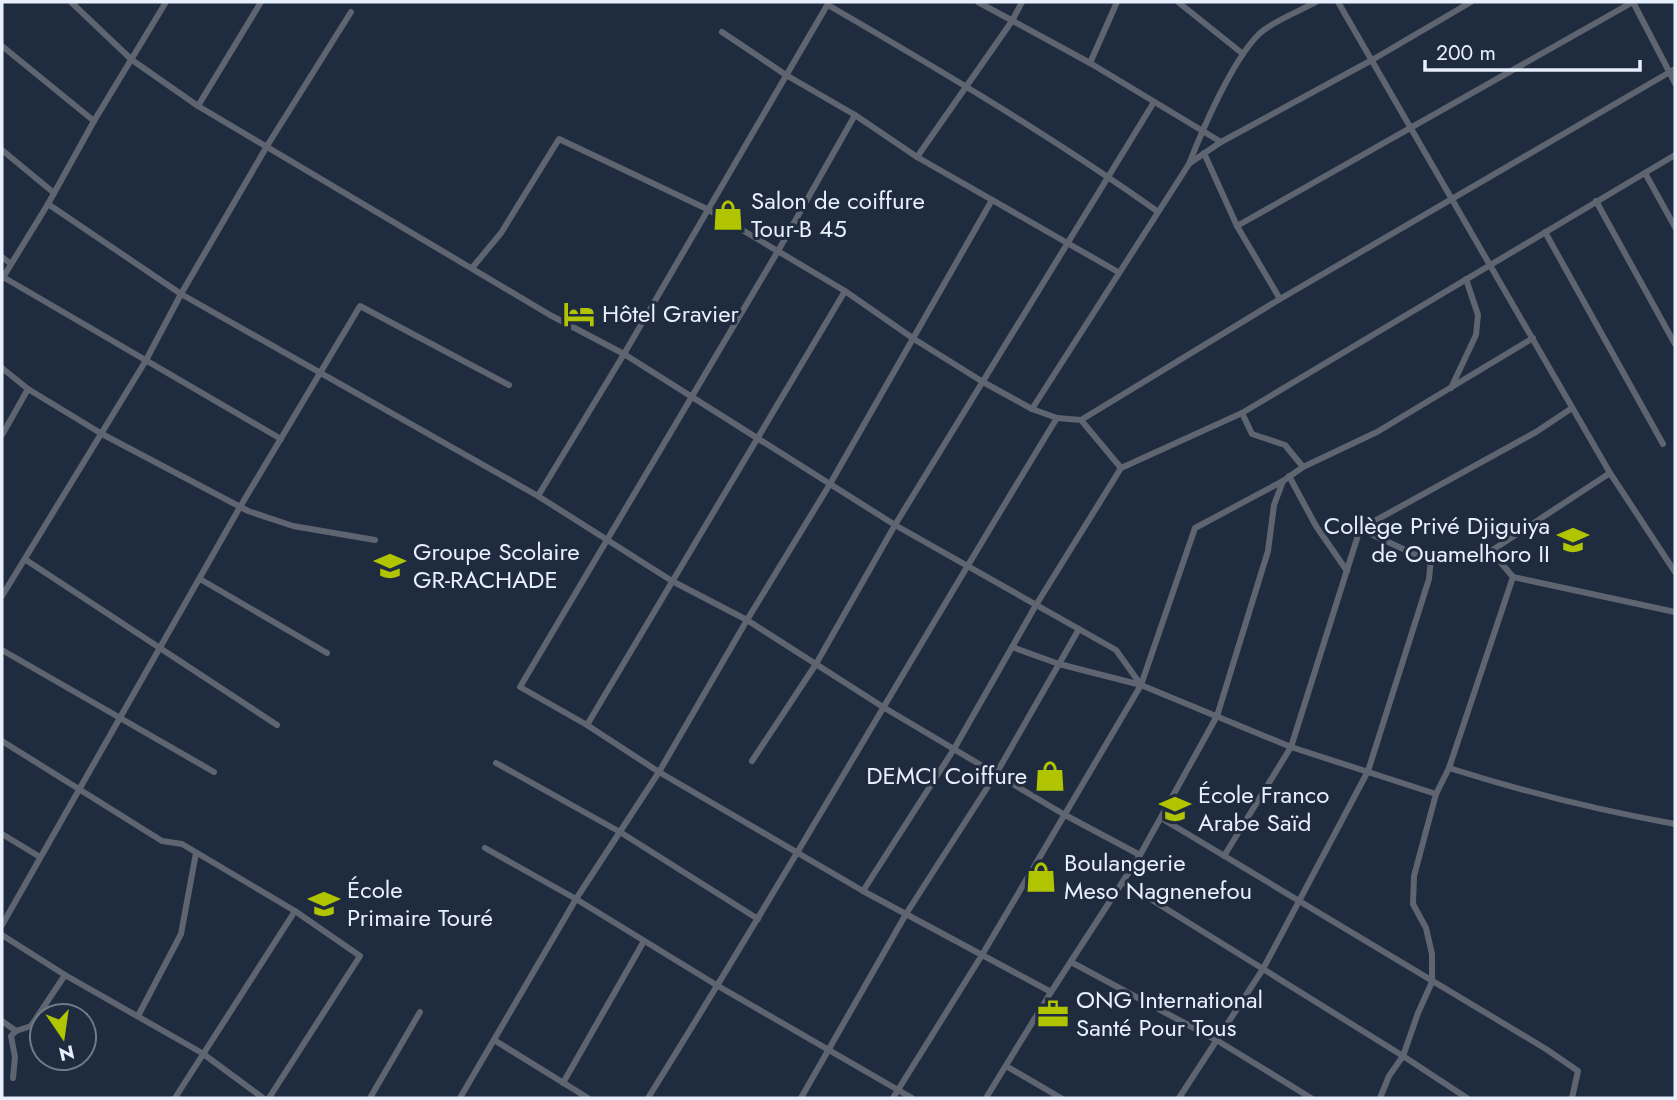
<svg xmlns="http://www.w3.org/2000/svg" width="1677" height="1100" font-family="Jost,sans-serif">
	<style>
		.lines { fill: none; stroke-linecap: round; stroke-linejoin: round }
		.street { stroke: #5f6570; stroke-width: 6 }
		.labels { text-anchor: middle; stroke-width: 6; stroke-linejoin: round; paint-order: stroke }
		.poi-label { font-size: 24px; fill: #e8f0fe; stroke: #1f2b3f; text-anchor: start }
	</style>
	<rect width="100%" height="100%" fill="#1f2b3f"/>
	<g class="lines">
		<g class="street">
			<polyline points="71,2 132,60 198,106 550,315 624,354 895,525 1116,650 1141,685"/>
			<polyline points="978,2 1090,63 1221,142"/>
			<polyline points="1178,2 1243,54"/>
			<polyline points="1338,2 1610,473 1675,572"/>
			<polyline points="1633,2 1675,83"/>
			<path d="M 828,5 C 940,70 1051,136 1157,211"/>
			<polyline points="722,32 786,75 855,115 917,157 1118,272"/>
			<polyline points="2,46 94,121"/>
			<polyline points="1090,63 1117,2"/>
			<polyline points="198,106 261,2"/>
			<polyline points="855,115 778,251 520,687 587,725 659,772 863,891 1051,992"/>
			<polyline points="2,150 54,193"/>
			<polyline points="1204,153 1237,226 1280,299"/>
			<polyline points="917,157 1012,21 1022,2"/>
			<polyline points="1190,163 1221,142 1372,60 1471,2"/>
			<polyline points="1645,173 1675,227"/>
			<polyline points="1596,201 1675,344"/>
			<polyline points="48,204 181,294 538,496 672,581 747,620 883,707 1065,815 1140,855"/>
			<polyline points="1237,226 1633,2"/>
			<polyline points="1545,232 1663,444"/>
			<polyline points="2,257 11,264"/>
			<polyline points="472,268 501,233 559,139 707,209 845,291 914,339 983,382 1032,409 1057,418 1081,420 1121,468"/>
			<polyline points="3,277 281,439"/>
			<polyline points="2,279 48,204 94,121 166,2"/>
			<polyline points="2,368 28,389 102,434 248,511 293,526 375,540"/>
			<polyline points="1451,388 1476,335 1478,315 1466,279"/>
			<path d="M 1032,409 L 1189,164 C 1203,128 1232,61 1259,34 C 1271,22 1300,11 1316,2"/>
			<polyline points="1242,413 1252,434 1285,445 1303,467"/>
			<polyline points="1081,420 1280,299 1675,69"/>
			<polyline points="2,435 28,389"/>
			<polyline points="1289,476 1316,526 1347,571"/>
			<polyline points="538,496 624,354 829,2"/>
			<polyline points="1360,529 1414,554 1431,558 1491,551 1513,577 1675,612"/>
			<polyline points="1491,551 1610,473"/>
			<polyline points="26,560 277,725"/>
			<polyline points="200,579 327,653"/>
			<polyline points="2,596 145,362 181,294 267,146 351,12"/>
			<polyline points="1012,647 1059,664 1141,685 1291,747 1436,794"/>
			<polyline points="2,650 214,772"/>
			<polyline points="587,725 845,291"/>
			<polyline points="2,741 162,841 182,844 295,911 360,956 269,1098"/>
			<polyline points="752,761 816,664 895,525 1154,102"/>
			<polyline points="496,763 620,832 758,919"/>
			<path d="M 1449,768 C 1525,792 1597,810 1675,824"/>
			<polyline points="1161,818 1546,1049 1578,1071 1572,1098"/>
			<polyline points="2,834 40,857"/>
			<polyline points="485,848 576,899 718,986 912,1098"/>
			<polyline points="1224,856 1291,747 1360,529 1536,432 1572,408"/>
			<polyline points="1123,882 1403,1056 1467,1098"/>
			<polyline points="863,891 954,749 1036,605 1121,468 1242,413 1675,155"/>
			<polyline points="2,925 240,507 360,306 509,385"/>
			<polyline points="2,935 65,975 202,1053 263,1098"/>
			<polyline points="1071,962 1218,1041 1311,1098"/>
			<polyline points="138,1016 181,934 196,853"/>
			<polyline points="2,1021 16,1031"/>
			<polyline points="494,1040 588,1098"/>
			<polyline points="1006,1066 1061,1098"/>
			<polyline points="13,1078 15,1057 11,1036 16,1031 31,1026 65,975"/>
			<polyline points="563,1083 644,941"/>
			<polyline points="175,1098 295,911"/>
			<polyline points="370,1098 420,1012"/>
			<polyline points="460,1098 576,899 659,772 747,620 830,484 992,200"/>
			<path d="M 648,1098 C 788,874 919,643 1057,418"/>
			<polyline points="801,1098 906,914 996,774 1079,629"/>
			<polyline points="893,1098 982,955 1141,685 1195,528 1283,481 1303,467 1377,432 1533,338"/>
			<polyline points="986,1098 1051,992 1140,855 1217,716 1268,551 1274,505 1283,481"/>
			<polyline points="1179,1098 1263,969 1368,771 1429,579 1431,558"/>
			<polyline points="1380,1098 1389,1076 1403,1056 1418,1013 1432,982 1432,954 1426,928 1413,904 1414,876 1436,794 1449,768 1513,577"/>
		</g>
	</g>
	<defs>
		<symbol id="shop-bare" viewBox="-9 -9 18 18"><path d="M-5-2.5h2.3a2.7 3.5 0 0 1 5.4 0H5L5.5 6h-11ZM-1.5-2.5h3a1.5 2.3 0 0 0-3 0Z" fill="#b0c500" stroke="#1f2b3f" stroke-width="2.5" paint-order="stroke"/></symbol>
		<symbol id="hotel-bare" viewBox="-9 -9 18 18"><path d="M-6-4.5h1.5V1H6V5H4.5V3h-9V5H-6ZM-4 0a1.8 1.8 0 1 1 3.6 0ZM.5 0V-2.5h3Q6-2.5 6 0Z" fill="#b0c500" stroke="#1f2b3f" stroke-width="2.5" paint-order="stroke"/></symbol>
		<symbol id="school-bare" viewBox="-9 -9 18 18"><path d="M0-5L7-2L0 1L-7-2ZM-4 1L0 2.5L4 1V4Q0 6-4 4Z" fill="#b0c500" stroke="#1f2b3f" stroke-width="2.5" paint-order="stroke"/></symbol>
		<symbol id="office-bare" viewBox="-9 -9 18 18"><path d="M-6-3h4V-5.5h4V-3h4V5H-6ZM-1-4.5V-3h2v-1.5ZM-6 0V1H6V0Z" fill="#b0c500" stroke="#1f2b3f" stroke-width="2.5" paint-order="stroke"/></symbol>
	</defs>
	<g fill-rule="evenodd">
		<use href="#shop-bare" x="706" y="193" width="44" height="44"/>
		<use href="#hotel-bare" x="557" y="292" width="44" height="44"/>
		<use href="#school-bare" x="1551" y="518" width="44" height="44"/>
		<use href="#school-bare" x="368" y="544" width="44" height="44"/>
		<use href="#shop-bare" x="1028" y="754" width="44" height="44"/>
		<use href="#school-bare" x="1153" y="787" width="44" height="44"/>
		<use href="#shop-bare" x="1019" y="855" width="44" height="44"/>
		<use href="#school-bare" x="302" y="882" width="44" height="44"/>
		<use href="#office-bare" x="1031" y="992" width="44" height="44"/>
	</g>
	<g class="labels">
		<g class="poi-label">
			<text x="751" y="209">Salon de coiffure<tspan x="751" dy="28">Tour-B 45</tspan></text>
			<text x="602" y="322">Hôtel Gravier</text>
			<text x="1550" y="534" text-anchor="end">Collège Privé Djiguiya<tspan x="1550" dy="28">de Ouamelhoro II</tspan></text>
			<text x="413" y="560">Groupe Scolaire<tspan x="413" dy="28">GR-RACHADE</tspan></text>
			<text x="1027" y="784" text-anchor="end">DEMCI Coiffure</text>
			<text x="1198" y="803">École Franco<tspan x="1198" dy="28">Arabe Saïd</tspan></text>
			<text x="1064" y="871">Boulangerie<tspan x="1064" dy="28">Meso Nagnenefou</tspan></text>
			<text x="347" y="898">École<tspan x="347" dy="28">Primaire Touré</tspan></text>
			<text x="1076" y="1008">ONG International<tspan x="1076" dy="28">Santé Pour Tous</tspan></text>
		</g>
	</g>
	<rect width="1677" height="1100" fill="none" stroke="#e8f0fe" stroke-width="7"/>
	<g transform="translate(63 1037) rotate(167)"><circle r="33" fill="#1f2b3f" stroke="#6f7a8b" stroke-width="2"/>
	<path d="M0-5L12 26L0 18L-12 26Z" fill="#b0c500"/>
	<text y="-10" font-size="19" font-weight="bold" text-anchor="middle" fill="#e8f0fe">N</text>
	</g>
	<path d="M1425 60v10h215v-10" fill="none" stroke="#e8f0fe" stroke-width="3.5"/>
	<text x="1436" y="60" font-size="21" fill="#e8f0fe" stroke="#1f2b3f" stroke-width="5" paint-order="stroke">200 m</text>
</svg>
